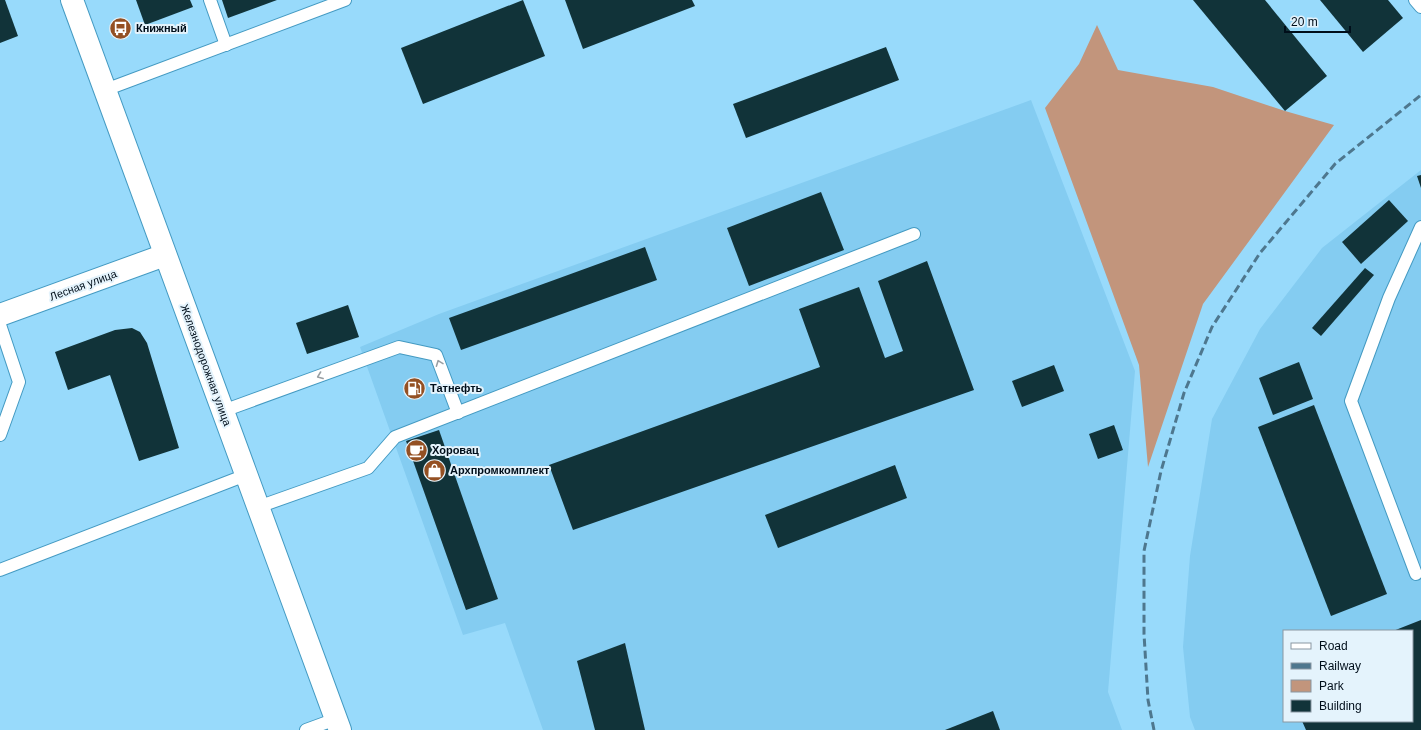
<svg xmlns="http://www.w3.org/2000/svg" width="1421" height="730" font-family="Arial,sans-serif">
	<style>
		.built { fill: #84ccf1; fill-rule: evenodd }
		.green { fill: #c2957c }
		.building { fill: #113339 }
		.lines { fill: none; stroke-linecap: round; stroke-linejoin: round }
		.lane-casing { stroke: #449ac2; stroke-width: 14 }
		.street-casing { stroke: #449ac2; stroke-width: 24 }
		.secondary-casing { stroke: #449ac2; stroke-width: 24 }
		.lane { stroke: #fff; stroke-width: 12 }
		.street { stroke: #fff; stroke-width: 22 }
		.secondary { stroke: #fff; stroke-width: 22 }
		.rail { stroke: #4e778e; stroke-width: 3; stroke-dasharray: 8 4; stroke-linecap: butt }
		.oneway { stroke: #999fa3 }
		.labels { text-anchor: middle; stroke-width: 4; stroke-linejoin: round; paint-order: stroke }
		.poi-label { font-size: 11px; font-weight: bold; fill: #000e1a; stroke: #e4f3fc; text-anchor: start }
		.street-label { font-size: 11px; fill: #000e1a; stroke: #e4f3fc }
	</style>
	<rect width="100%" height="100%" fill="#98dafb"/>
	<g class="built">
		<polygon points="1031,100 1135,371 1108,692 1122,730 543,730 505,623 463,635 360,347 439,314"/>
		<path d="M 1421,170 L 1421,730 L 1195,730 L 1190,717 L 1183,647 L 1190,556 L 1212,419 L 1260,329 L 1322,248 ZM 1284,631 L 1412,631 L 1412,721 L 1284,721 Z"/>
	</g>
	<polygon class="green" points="1097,25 1118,70 1213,87 1285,111 1334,125 1203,304 1148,467 1139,365 1045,108 1079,64"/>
	<g class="building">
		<polygon points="0,0 5,0 18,36 0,43"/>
		<polygon points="136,0 190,0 193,7 145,25"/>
		<polygon points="222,0 277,0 228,18"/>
		<polygon points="523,0 545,56 423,104 401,48"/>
		<polygon points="565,0 692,0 695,6 583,49"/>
		<polygon points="1193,0 1265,0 1327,76 1285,111"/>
		<polygon points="1320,0 1388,0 1403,18 1363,52"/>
		<polygon points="886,47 899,80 746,138 733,104"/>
		<polygon points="1421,175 1421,188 1417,176"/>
		<polygon points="821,192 844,250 749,286 727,228"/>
		<polygon points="1389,200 1408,221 1361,264 1342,242"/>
		<polygon points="645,247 657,280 461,350 449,318"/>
		<polygon points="927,261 974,390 573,530 549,465 820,367 799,309 859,287 885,358 903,351 878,281"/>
		<polygon points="1365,268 1374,275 1321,336 1312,328"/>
		<polygon points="348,305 359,337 307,354 296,323"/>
		<polygon points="132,328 140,332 147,343 179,448 139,461 110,375 68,390 55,352 115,330"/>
		<polygon points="1299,362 1313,399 1273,415 1259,378"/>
		<polygon points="1054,365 1064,391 1022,407 1012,381"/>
		<polygon points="1314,405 1387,594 1331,616 1258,427"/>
		<polygon points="1114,425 1123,450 1098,459 1089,434"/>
		<polygon points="439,430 498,599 466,610 406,441"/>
		<polygon points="895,465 907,498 778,548 765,515"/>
		<polygon points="1421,620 1421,730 1306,730 1302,721 1412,721 1412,631 1393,631"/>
		<polygon points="625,643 645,730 595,730 577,661"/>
		<polygon points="993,711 1000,730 945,730"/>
	</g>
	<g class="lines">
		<defs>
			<g id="lane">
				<polyline points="210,0 226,45"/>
				<polyline points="1415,0 1421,7"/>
				<polyline points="105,90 345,0"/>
				<polyline points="0,325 19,382 0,435"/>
				<polyline points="223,411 399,347 436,355 458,413"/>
				<polyline points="258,507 368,468 395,437 914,234"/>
				<polyline points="0,570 246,475"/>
				<polyline points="1416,574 1351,401 1389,298 1421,227"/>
				<polyline points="306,730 336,719"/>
			</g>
			<polyline id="street" points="0,315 165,255"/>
			<polyline id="secondary" points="72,0 340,730"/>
		</defs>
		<use href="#lane" class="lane-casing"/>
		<use href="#street" class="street-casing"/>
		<use href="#secondary" class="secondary-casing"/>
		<use href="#lane" class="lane"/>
		<use href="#street" class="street"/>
		<use href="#secondary" class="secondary"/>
		<polyline class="rail" points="1154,730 1148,700 1144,634 1144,551 1161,471 1184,393 1212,327 1260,253 1335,164 1421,95"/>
	</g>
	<defs><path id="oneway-chevron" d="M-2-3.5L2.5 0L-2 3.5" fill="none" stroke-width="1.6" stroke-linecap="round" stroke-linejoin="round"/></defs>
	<g class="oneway">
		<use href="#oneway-chevron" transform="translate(439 363) rotate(-111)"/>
		<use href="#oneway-chevron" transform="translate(320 376) rotate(159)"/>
	</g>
	<defs>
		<symbol id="bus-disc" viewBox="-11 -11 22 22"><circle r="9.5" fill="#945023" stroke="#e4f3fc"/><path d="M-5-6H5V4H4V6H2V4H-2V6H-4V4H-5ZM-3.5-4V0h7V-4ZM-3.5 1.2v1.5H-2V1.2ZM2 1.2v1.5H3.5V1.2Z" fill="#fff"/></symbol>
		<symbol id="fuel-disc" viewBox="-11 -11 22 22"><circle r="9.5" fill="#945023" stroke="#e4f3fc"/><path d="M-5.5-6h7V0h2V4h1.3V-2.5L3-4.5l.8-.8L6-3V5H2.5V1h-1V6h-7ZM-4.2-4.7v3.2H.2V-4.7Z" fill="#fff"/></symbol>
		<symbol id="cafe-disc" viewBox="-11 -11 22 22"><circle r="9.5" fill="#945023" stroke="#e4f3fc"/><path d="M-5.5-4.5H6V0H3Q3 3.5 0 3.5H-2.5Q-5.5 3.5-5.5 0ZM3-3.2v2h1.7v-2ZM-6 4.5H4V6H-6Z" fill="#fff"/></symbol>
		<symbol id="shop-disc" viewBox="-11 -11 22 22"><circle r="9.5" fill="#945023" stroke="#e4f3fc"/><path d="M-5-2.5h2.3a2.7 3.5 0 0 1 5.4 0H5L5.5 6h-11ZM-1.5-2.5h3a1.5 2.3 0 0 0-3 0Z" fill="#fff"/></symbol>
	</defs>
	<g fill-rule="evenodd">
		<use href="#bus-disc" x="108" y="16" width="25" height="25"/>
		<use href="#fuel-disc" x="402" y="376" width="25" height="25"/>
		<use href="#cafe-disc" x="404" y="438" width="25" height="25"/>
		<use href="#shop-disc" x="422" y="458" width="25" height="25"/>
	</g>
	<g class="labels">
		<g class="poi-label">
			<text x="136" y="32">Книжный</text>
			<text x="430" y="392">Татнефть</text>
			<text x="432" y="454">Хоровац</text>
			<text x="450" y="474">Архпромкомплект</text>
		</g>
		<g class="street-label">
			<text transform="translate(83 285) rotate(-20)" y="4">Лесная улица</text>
			<text transform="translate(206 365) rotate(70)" y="4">Железнодорожная улица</text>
		</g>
	</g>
	<rect x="1283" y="630" width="130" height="92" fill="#e4f3fc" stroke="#8997a2"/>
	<rect x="1291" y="643" width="20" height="6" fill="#ffffff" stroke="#8997a2"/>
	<text x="1319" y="650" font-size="12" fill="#000e1a">Road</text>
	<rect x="1291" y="663" width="20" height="6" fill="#4e778e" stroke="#8997a2"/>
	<text x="1319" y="670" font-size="12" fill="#000e1a">Railway</text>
	<rect x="1291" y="680" width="20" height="12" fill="#c2957c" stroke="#8997a2"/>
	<text x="1319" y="690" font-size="12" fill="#000e1a">Park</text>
	<rect x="1291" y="700" width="20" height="12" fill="#113339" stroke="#8997a2"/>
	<text x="1319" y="710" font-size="12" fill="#000e1a">Building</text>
	<path d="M1285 26v6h65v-6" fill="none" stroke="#000e1a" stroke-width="2"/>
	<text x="1291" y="26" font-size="12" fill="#000e1a" stroke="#e4f3fc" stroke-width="3" paint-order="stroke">20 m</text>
</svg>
